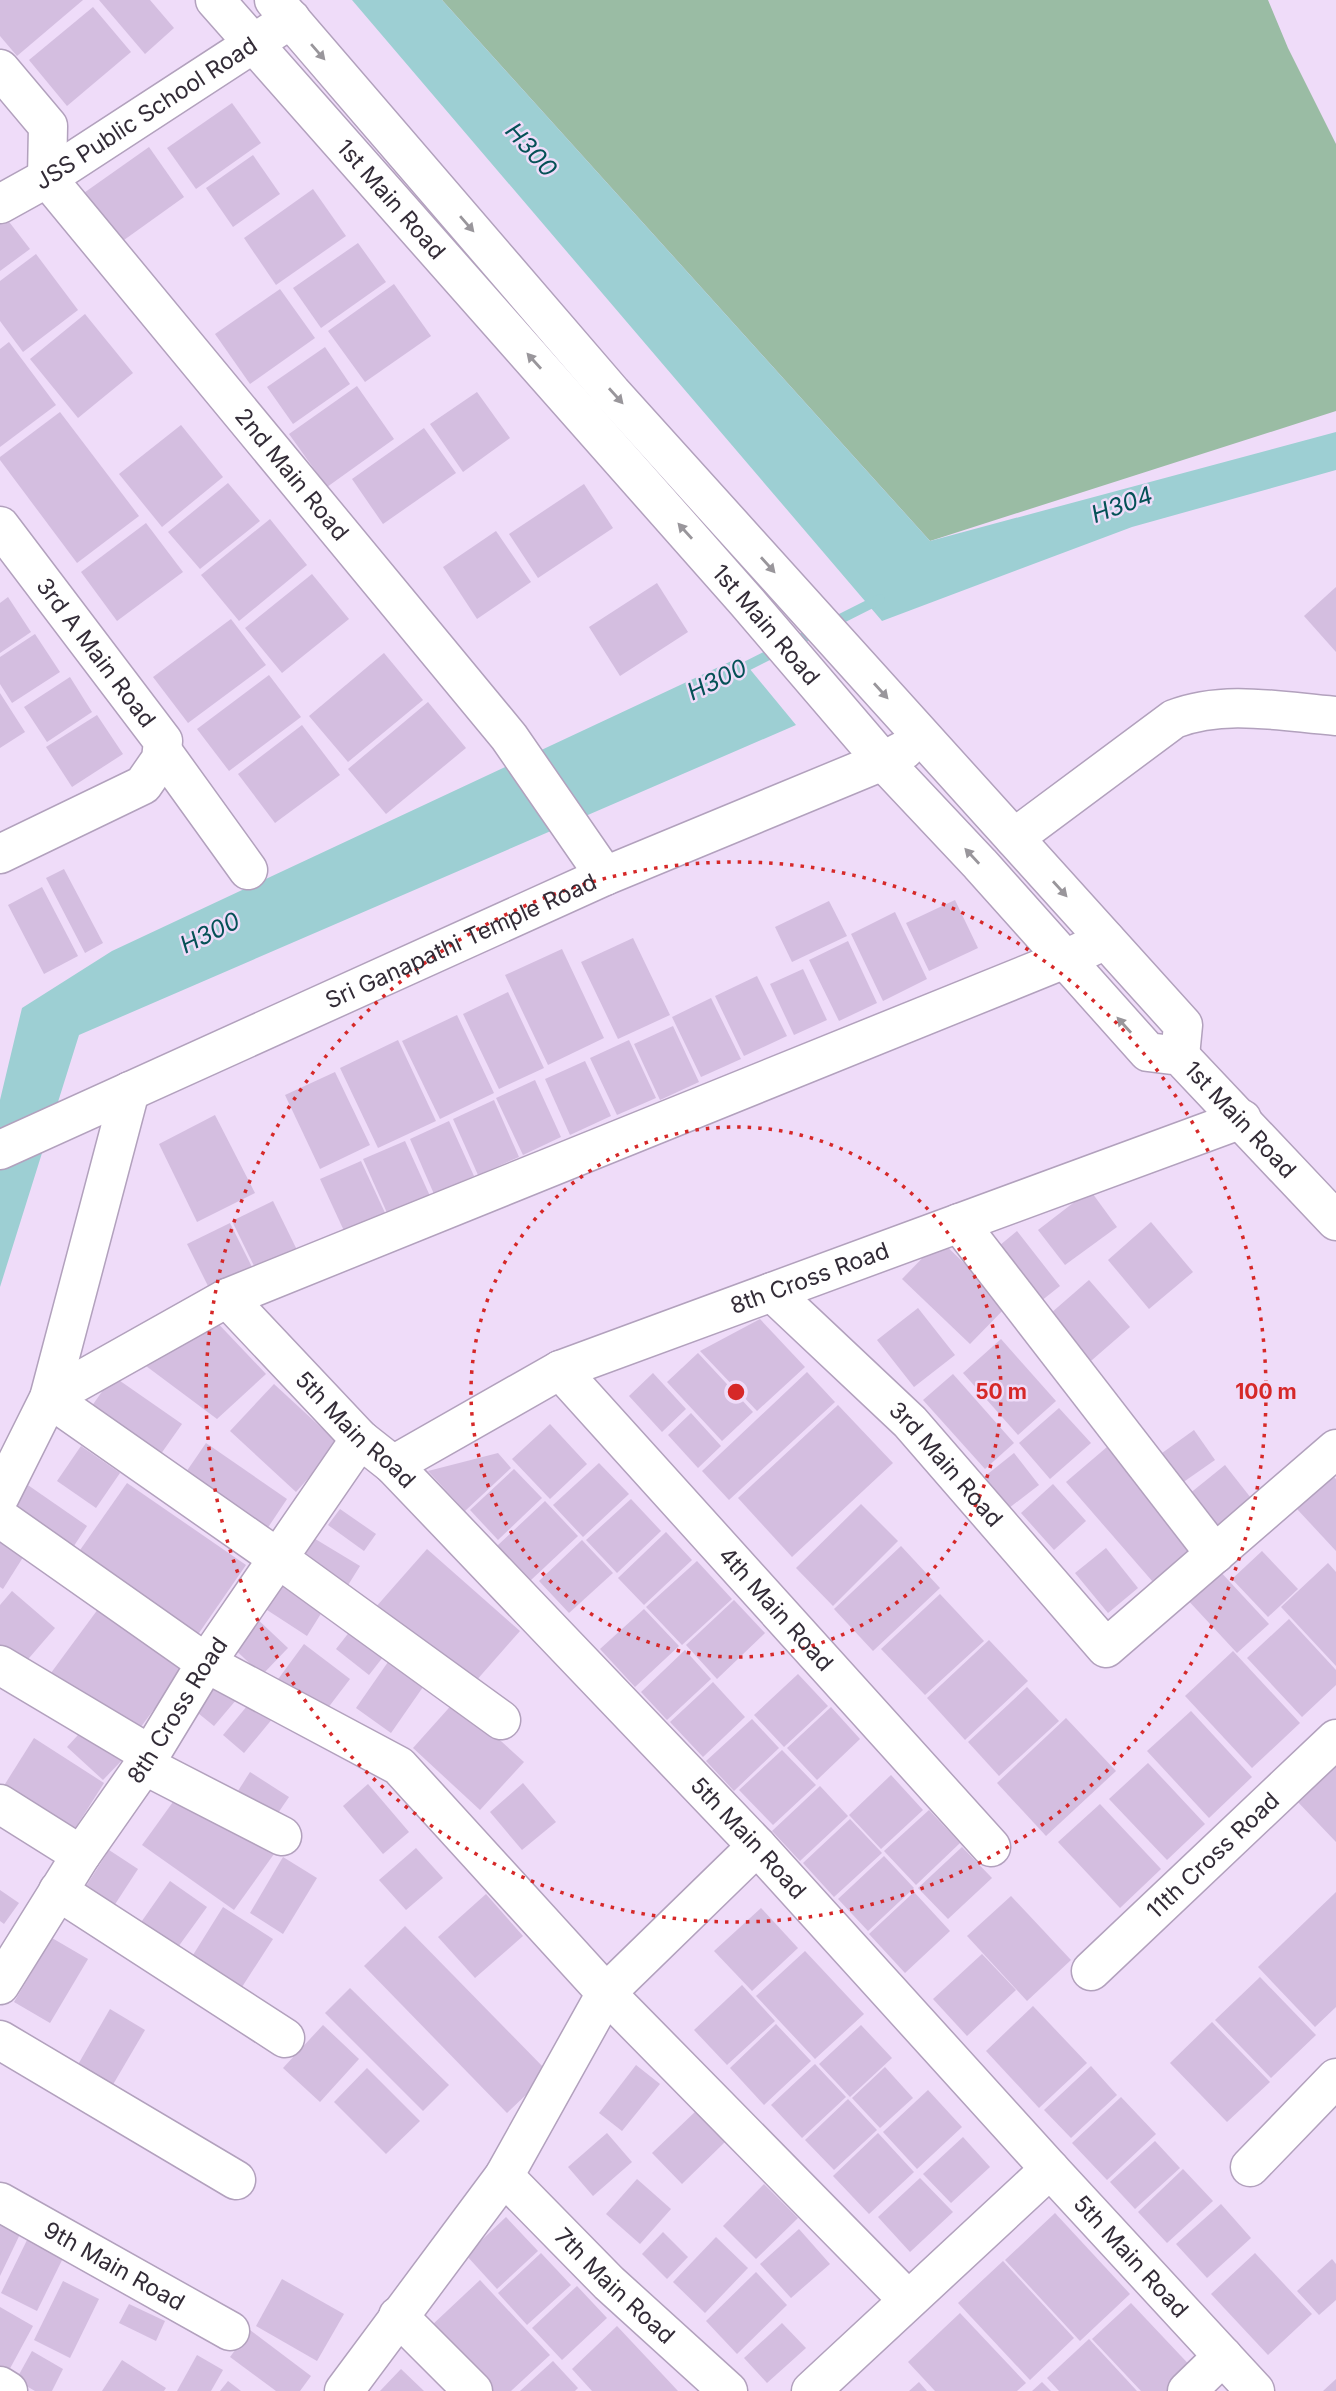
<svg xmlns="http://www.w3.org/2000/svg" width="1336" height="2391" font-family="Inter,sans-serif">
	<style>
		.green { fill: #9abca4 }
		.water { fill: #9dcfd3 }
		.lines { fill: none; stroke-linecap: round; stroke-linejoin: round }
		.stream { stroke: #9dcfd3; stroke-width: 10 }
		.building { fill: #d4bee0 }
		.minor-casing { stroke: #b2a1bd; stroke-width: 41 }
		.tertiary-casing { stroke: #b2a1bd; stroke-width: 41 }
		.minor { stroke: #fff; stroke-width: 38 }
		.tertiary { stroke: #fff; stroke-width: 38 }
		.oneway { fill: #99969b }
		.ring { fill: none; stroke: #d62828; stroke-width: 3.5; stroke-dasharray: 3.5 7 }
		.labels { text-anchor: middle; stroke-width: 5; stroke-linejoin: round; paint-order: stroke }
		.street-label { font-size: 23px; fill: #332c37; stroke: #efdcf9 }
		.water-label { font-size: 24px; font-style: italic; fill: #045156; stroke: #efdcf9 }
		.centre { fill: #d62828; stroke: #efdcf9; stroke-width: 3.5 }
		.ring-label { font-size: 21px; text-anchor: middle; font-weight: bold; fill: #d62828; stroke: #efdcf9; stroke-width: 5; stroke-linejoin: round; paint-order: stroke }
	</style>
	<rect width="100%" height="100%" fill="#efdcf9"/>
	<polygon class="green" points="442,0 1268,0 1288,48 1336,144 1336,411 930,541"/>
	<g class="water">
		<polygon points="352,0 442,0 930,541 1336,432 1336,470 1132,527 882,621"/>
		<polygon points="740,657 796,725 79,1035 0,1287 0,1100 22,1008 112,951"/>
	</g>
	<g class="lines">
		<polyline class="stream" points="735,672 880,599"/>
	</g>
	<g class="building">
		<polygon points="0,0 83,0 17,56 0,36"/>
		<polygon points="99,0 150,0 174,28 145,54"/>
		<polygon points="93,7 131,52 67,106 29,60"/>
		<polygon points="232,103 261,143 196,189 167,148"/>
		<polygon points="149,147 184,197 117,245 81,195"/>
		<polygon points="253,155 280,194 233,227 206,188"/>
		<polygon points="313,189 346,236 276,285 244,238"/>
		<polygon points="3,214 30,249 0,271 0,216"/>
		<polygon points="358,243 386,282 321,328 293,288"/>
		<polygon points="36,254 78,310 23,352 0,321 0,281"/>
		<polygon points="394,284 431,336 365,382 328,331"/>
		<polygon points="280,289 315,338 250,384 215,334"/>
		<polygon points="85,314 133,373 78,418 30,359"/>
		<polygon points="9,342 56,405 0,447 0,349"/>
		<polygon points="325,347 350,384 293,424 267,387"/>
		<polygon points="357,386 394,439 327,487 289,434"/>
		<polygon points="477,392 510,438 463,472 430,424"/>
		<polygon points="60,412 139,516 77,563 0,460 0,457"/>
		<polygon points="181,425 223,477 162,527 119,474"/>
		<polygon points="424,428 456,473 383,524 352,479"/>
		<polygon points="228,483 260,521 200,569 168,532"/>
		<polygon points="584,484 613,528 538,578 509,534"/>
		<polygon points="270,519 307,565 239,621 201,575"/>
		<polygon points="146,523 183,572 117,621 81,572"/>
		<polygon points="496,531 531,582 477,619 443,567"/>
		<polygon points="312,574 349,619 282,673 245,628"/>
		<polygon points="657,583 688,632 620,676 589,627"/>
		<polygon points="1336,587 1336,652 1304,616"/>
		<polygon points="8,597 31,632 0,653 0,603"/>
		<polygon points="231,619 266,665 188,723 153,677"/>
		<polygon points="35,634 60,672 12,703 0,684 0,657"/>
		<polygon points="384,653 423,700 348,762 309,716"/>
		<polygon points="269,675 301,717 229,771 197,729"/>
		<polygon points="70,677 92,712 47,742 24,707"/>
		<polygon points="0,693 25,732 0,748"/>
		<polygon points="428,702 466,748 386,814 348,769"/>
		<polygon points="97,715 123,754 72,787 46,747"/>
		<polygon points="302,725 340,775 275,823 238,774"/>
		<polygon points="64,869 103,943 85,953 46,878"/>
		<polygon points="42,887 78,956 44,974 8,905"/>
		<polygon points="955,900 978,948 929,971 906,923"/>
		<polygon points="829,901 847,936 792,962 775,927"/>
		<polygon points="895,912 927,979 883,1001 851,934"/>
		<polygon points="633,938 670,1015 618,1039 581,962"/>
		<polygon points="848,941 877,1003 839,1021 809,960"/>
		<polygon points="562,949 604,1038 548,1065 505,975"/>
		<polygon points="803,969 827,1020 794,1035 770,984"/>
		<polygon points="757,976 787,1036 744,1056 715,996"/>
		<polygon points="508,992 544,1068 499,1089 463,1014"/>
		<polygon points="711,998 741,1059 701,1077 672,1017"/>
		<polygon points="457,1015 494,1093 440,1119 402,1041"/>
		<polygon points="673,1026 699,1082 660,1100 634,1044"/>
		<polygon points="398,1040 436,1121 378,1148 340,1068"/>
		<polygon points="629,1040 656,1098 617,1115 590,1058"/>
		<polygon points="585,1061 611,1116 570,1135 545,1079"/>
		<polygon points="335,1072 370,1145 320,1169 285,1095"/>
		<polygon points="535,1080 561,1137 523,1155 496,1098"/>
		<polygon points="494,1100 519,1157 478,1175 453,1119"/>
		<polygon points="215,1115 255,1193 197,1222 159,1144"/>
		<polygon points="449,1121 474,1176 434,1194 410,1139"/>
		<polygon points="405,1141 430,1196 388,1215 363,1159"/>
		<polygon points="361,1161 386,1215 345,1233 320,1179"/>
		<polygon points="1090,1190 1117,1227 1065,1265 1038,1230"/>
		<polygon points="273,1201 298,1252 257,1272 232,1221"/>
		<polygon points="1151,1222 1193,1272 1149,1309 1108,1260"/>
		<polygon points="230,1223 254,1271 211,1292 187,1244"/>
		<polygon points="1017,1231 1060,1286 1031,1309 988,1255"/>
		<polygon points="940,1240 1008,1305 970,1344 902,1279"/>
		<polygon points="1089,1280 1130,1327 1084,1367 1043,1320"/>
		<polygon points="918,1308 955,1355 914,1387 877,1340"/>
		<polygon points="210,1315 266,1374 217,1419 138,1360"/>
		<polygon points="760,1319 805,1367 757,1411 700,1351"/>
		<polygon points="1001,1339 1056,1401 1018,1435 963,1373"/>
		<polygon points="698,1353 753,1412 722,1441 667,1382"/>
		<polygon points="807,1372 835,1402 729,1500 702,1471"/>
		<polygon points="653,1373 686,1409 662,1432 629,1396"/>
		<polygon points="953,1374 1014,1443 985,1469 923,1400"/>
		<polygon points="113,1376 182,1424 151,1468 82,1420"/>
		<polygon points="274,1384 339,1444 296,1492 230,1431"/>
		<polygon points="838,1405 893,1463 792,1557 738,1498"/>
		<polygon points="1059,1408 1091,1443 1050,1479 1019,1443"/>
		<polygon points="691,1413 721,1446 698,1468 668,1435"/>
		<polygon points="550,1424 587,1464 550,1499 512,1459"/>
		<polygon points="1194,1430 1215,1460 1172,1490 1151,1461"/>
		<polygon points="206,1443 287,1499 261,1538 180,1481"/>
		<polygon points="81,1446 120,1473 96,1508 57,1481"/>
		<polygon points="1107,1447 1193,1546 1153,1582 1066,1482"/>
		<polygon points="498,1453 511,1468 465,1511 428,1471"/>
		<polygon points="1014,1453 1039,1485 1009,1508 984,1477"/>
		<polygon points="599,1463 629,1494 583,1537 553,1505"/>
		<polygon points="1225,1465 1258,1507 1211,1544 1178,1503"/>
		<polygon points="514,1469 542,1498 498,1540 470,1510"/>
		<polygon points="1333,1476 1336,1479 1336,1551 1297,1509"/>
		<polygon points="22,1481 87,1526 68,1555 2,1510"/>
		<polygon points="127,1483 246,1565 190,1646 71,1563"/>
		<polygon points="1053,1484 1086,1521 1054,1550 1021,1513"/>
		<polygon points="631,1499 661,1531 617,1573 586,1540"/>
		<polygon points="545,1501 578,1536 530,1581 497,1546"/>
		<polygon points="861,1504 898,1541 833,1606 796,1568"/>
		<polygon points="340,1509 376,1534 364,1551 328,1525"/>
		<polygon points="666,1532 692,1560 644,1605 618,1578"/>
		<polygon points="0,1534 27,1551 3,1589 0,1587"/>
		<polygon points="312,1537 360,1566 345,1590 298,1561"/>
		<polygon points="582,1540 613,1573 569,1613 539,1581"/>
		<polygon points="901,1546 940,1588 873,1651 834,1609"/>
		<polygon points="1106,1548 1138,1588 1108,1613 1075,1573"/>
		<polygon points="427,1549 520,1631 468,1690 375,1608"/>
		<polygon points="1262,1551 1298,1589 1268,1617 1232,1579"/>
		<polygon points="697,1561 732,1599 682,1645 646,1607"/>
		<polygon points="1328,1563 1336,1572 1336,1666 1281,1607"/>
		<polygon points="1217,1568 1269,1624 1237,1653 1185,1597"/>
		<polygon points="284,1576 327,1604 307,1636 264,1608"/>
		<polygon points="12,1591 55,1628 17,1672 0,1657 0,1605"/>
		<polygon points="940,1594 984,1641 925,1695 881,1649"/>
		<polygon points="734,1600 765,1633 717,1679 686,1645"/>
		<polygon points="104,1601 188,1663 132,1739 48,1677"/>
		<polygon points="644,1609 679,1646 635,1687 600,1649"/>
		<polygon points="254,1616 288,1648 262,1675 228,1643"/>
		<polygon points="1289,1619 1336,1670 1336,1685 1302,1717 1247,1658"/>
		<polygon points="358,1621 390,1648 369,1675 336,1649"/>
		<polygon points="989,1640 1028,1681 965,1740 927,1698"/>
		<polygon points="304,1644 350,1679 321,1717 276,1682"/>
		<polygon points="685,1650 711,1679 667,1720 641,1692"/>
		<polygon points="1233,1651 1300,1723 1252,1768 1185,1696"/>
		<polygon points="388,1662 423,1687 391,1733 356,1708"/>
		<polygon points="798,1674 828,1706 784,1747 754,1715"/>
		<polygon points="220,1676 242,1693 214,1726 193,1709"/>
		<polygon points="713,1682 745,1717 703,1757 670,1722"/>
		<polygon points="1027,1687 1059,1721 999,1776 968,1742"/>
		<polygon points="252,1700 273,1718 244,1753 223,1735"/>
		<polygon points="456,1700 524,1762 480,1810 413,1748"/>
		<polygon points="831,1707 860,1739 817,1780 787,1748"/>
		<polygon points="1191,1711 1252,1777 1209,1818 1147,1751"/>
		<polygon points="1066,1718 1116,1771 1046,1836 997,1783"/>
		<polygon points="752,1719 779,1748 734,1791 706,1761"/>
		<polygon points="89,1723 125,1757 103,1780 67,1747"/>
		<polygon points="34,1738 104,1783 67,1841 0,1792"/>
		<polygon points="782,1750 816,1785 773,1825 739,1790"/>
		<polygon points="1336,1762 1336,1842 1296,1800"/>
		<polygon points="1148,1763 1205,1824 1167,1860 1109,1799"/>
		<polygon points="250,1772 289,1797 276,1816 238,1791"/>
		<polygon points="891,1775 923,1810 881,1849 849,1815"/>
		<polygon points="523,1783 556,1822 522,1850 490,1812"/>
		<polygon points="368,1784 409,1832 383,1854 343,1806"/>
		<polygon points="820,1786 848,1816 800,1861 772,1831"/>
		<polygon points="183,1788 274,1854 234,1910 142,1845"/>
		<polygon points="1100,1804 1161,1869 1120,1908 1058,1842"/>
		<polygon points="929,1810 960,1843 916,1885 884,1851"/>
		<polygon points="850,1819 882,1853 834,1897 803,1863"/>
		<polygon points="962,1847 992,1878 948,1919 918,1888"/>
		<polygon points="416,1848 443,1878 406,1910 379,1880"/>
		<polygon points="109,1850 138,1869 110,1912 81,1894"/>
		<polygon points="884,1856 914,1888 868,1931 838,1899"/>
		<polygon points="283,1857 317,1878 283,1934 250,1913"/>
		<polygon points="170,1881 207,1907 173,1954 137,1928"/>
		<polygon points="0,1890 19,1903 4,1924 0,1921"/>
		<polygon points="914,1892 950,1931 905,1973 869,1934"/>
		<polygon points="1336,1892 1336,2007 1315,2027 1258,1967"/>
		<polygon points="486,1894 523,1936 475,1978 438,1937"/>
		<polygon points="1011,1896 1071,1960 1027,2001 967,1936"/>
		<polygon points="223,1907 273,1939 242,1987 193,1955"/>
		<polygon points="761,1908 798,1948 752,1991 714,1951"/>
		<polygon points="405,1926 549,2073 507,2113 364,1966"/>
		<polygon points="52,1938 88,1959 50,2023 14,2002"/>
		<polygon points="805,1951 864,2014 815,2059 756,1996"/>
		<polygon points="982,1954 1016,1990 967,2036 933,1999"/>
		<polygon points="1260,1977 1316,2035 1271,2078 1215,2020"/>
		<polygon points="742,1985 775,2021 727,2065 694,2030"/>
		<polygon points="350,1988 449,2085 423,2111 325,2013"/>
		<polygon points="1033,2006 1087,2063 1039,2108 986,2051"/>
		<polygon points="110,2009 145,2030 111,2088 76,2068"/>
		<polygon points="1212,2022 1270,2082 1227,2122 1170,2063"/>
		<polygon points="776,2024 811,2061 764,2105 730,2068"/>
		<polygon points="323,2025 359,2059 320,2102 283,2068"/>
		<polygon points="861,2025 892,2058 850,2097 819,2064"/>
		<polygon points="815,2064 846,2097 802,2138 771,2105"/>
		<polygon points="636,2065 660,2084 622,2131 599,2113"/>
		<polygon points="1091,2066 1117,2095 1071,2138 1044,2110"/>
		<polygon points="885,2067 913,2098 880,2128 852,2098"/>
		<polygon points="367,2068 420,2121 386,2154 334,2102"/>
		<polygon points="928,2090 962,2127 917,2169 883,2132"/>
		<polygon points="1121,2097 1156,2134 1107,2180 1072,2143"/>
		<polygon points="848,2099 877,2130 834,2170 805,2140"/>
		<polygon points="697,2110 726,2141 682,2184 652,2153"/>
		<polygon points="607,2133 632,2162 593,2196 568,2167"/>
		<polygon points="878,2133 914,2172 869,2214 833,2176"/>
		<polygon points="963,2137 990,2167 951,2203 923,2174"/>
		<polygon points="1155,2141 1180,2168 1135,2209 1110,2182"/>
		<polygon points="1183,2169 1213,2201 1167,2243 1138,2212"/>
		<polygon points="920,2178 953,2212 910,2252 878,2217"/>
		<polygon points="637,2179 671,2209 640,2244 606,2214"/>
		<polygon points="764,2184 798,2218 756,2259 723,2226"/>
		<polygon points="1221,2204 1251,2238 1207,2278 1176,2244"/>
		<polygon points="1055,2213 1130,2294 1080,2341 1005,2260"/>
		<polygon points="506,2217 538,2251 497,2289 466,2255"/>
		<polygon points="0,2219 22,2230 0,2276"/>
		<polygon points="799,2229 830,2264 791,2298 760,2264"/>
		<polygon points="31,2232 67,2250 37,2311 1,2293"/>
		<polygon points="663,2232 688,2257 667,2279 642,2254"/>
		<polygon points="716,2237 748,2268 705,2313 673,2282"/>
		<polygon points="541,2253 571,2285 527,2325 498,2293"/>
		<polygon points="1255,2253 1312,2314 1268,2355 1211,2294"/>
		<polygon points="1332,2259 1336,2264 1336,2300 1319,2315 1297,2291"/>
		<polygon points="1003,2261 1074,2338 1030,2380 958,2303"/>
		<polygon points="756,2272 787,2305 737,2354 706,2321"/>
		<polygon points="282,2279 344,2314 317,2361 256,2326"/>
		<polygon points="480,2280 550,2355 511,2391 492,2391 431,2326"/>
		<polygon points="63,2281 99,2299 70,2358 34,2340"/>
		<polygon points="577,2286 607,2318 562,2360 532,2328"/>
		<polygon points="1131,2303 1197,2373 1178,2391 1141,2391 1092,2339"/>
		<polygon points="129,2304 165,2321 156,2341 119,2323"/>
		<polygon points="0,2307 33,2326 7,2374 0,2371"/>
		<polygon points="960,2313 1026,2383 1017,2391 935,2391 908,2362"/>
		<polygon points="782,2323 806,2348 767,2383 744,2358"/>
		<polygon points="617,2326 678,2391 592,2391 572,2369"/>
		<polygon points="250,2330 311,2376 300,2391 276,2391 230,2357"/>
		<polygon points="1089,2339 1137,2391 1059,2391 1047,2378"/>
		<polygon points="32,2351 63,2369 52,2391 35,2391 16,2380"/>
		<polygon points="197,2355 223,2370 211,2391 177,2391"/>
		<polygon points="122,2360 166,2388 164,2391 102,2391"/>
		<polygon points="553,2361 578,2388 575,2391 520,2391"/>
		<polygon points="401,2369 424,2391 380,2391"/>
		<polygon points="1336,2379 1336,2391 1323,2391"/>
		<polygon points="228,2381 241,2391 220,2391"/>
		<polygon points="919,2382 927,2391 909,2391"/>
		<polygon points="1042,2382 1051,2391 1032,2391"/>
	</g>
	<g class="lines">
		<defs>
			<g id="minor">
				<path id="s1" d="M 0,69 L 48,126 L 47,178 L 509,737 L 605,876"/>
				<path id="s2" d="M 0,204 L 47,178 L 291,19"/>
				<path id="s3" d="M 0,526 L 163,741 L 161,759 L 143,785 L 0,854"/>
				<polyline points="163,752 248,870"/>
				<path d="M 1014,838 L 1174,719 C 1225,699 1283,712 1336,716"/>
				<polyline points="959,1223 1215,1554"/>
				<path id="s4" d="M 772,1292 L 910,1422 L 1106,1648 L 1336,1449"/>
				<path id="s5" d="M 227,1298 L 360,1439 L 393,1465 L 757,1846 L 1050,2169 L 1255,2391"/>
				<path id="s6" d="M 560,1370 L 991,1847"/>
				<path id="s7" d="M 393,1465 L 560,1370 L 1242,1119"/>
				<polyline points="0,1496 49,1398 130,1091"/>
				<polyline points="0,1518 206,1663 399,1766 606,1993 908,2300"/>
				<polyline points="0,1665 149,1754"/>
				<polyline points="501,1720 279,1559 49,1398 227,1298 1065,959 1106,940"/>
				<polyline points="144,1765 282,1836"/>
				<polyline points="0,1804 81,1855"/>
				<polyline points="58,1891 285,2038"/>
				<path id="s8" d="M 1091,1971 L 1336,1739"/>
				<path id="s9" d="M 0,1985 L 81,1855 L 144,1765 L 206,1663 L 360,1439"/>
				<polyline points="0,2040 236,2180"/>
				<polyline points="1250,2167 1336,2078"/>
				<path id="s10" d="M 504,2176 L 609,2283 L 728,2391"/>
				<path id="s11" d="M 0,2202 L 230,2331"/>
				<polyline points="398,2316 473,2391"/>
				<polyline points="0,2386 8,2391"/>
				<polyline points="344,2391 504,2176 606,1993 757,1846"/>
				<polyline points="811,2391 1050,2169"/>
				<polyline points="1187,2391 1223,2356"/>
			</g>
			<g id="tertiary">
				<path id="s12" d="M 215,0 L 746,601 L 883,761 L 980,864 L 1148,1052 L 1180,1056 L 1336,1221"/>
				<polyline points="274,0 612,393 1183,1025 1180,1056"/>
				<path id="s13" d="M 0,1150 L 605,876 L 883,761 L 904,750"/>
			</g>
		</defs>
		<use href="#minor" class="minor-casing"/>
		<use href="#tertiary" class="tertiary-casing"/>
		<use href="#minor" class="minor"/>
		<use href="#tertiary" class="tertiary"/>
	</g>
	<defs><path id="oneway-solid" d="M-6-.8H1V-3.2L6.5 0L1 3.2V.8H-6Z" transform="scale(1.75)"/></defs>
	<g class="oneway">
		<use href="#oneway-solid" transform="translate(318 52) rotate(49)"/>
		<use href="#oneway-solid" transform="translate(467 224) rotate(49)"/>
		<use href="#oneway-solid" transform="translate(534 361) rotate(-132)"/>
		<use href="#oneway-solid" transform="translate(616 396) rotate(48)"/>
		<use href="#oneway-solid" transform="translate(685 531) rotate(-132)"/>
		<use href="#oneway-solid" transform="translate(768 565) rotate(48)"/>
		<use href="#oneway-solid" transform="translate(881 691) rotate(48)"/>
		<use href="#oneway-solid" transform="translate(972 856) rotate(-133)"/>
		<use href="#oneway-solid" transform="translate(1060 889) rotate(48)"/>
		<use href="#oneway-solid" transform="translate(1124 1025) rotate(-132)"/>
	</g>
	<g class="ring">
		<circle cx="736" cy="1392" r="265"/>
		<circle cx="736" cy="1392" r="530"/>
	</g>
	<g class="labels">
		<g class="street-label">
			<text dy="8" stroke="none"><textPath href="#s2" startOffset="172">JSS Public School Road</textPath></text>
			<text dy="8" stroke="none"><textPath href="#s12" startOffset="266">1st Main Road</textPath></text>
			<text dy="8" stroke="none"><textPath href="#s1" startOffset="511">2nd Main Road</textPath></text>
			<text dy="8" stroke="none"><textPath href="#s12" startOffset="833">1st Main Road</textPath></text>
			<text dy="8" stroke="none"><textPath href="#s3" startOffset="159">3rd A Main Road</textPath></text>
			<text dy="8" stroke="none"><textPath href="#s13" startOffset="506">Sri Ganapathi Temple Road</textPath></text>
			<text dy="8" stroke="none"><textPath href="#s12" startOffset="1526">1st Main Road</textPath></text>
			<text dy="8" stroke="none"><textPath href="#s7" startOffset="458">8th Cross Road</textPath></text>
			<text dy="8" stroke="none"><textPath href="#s5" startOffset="184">5th Main Road</textPath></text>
			<text dy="8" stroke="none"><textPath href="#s4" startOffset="245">3rd Main Road</textPath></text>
			<text dy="8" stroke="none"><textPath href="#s6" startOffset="322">4th Main Road</textPath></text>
			<text dy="8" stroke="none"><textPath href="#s9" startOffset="327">8th Cross Road</textPath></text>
			<text dy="8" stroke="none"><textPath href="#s5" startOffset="751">5th Main Road</textPath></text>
			<text dy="8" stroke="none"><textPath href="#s8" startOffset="168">11th Cross Road</textPath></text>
			<text dy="8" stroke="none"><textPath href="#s5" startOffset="1318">5th Main Road</textPath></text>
			<text dy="8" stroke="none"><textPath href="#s11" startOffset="131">9th Main Road</textPath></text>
			<text dy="8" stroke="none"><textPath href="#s10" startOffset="156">7th Main Road</textPath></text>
		</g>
		<g class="water-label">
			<text transform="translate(531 150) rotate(48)" y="8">H300</text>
			<text transform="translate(1122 505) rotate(-20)" y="8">H304</text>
			<text transform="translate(717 680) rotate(-26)" y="8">H300</text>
			<text transform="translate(210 933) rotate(-26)" y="8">H300</text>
		</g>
	</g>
	<circle cx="736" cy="1392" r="10" class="centre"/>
	<g class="ring-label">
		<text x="1001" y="1399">50 m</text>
		<text x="1266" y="1399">100 m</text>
	</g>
</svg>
